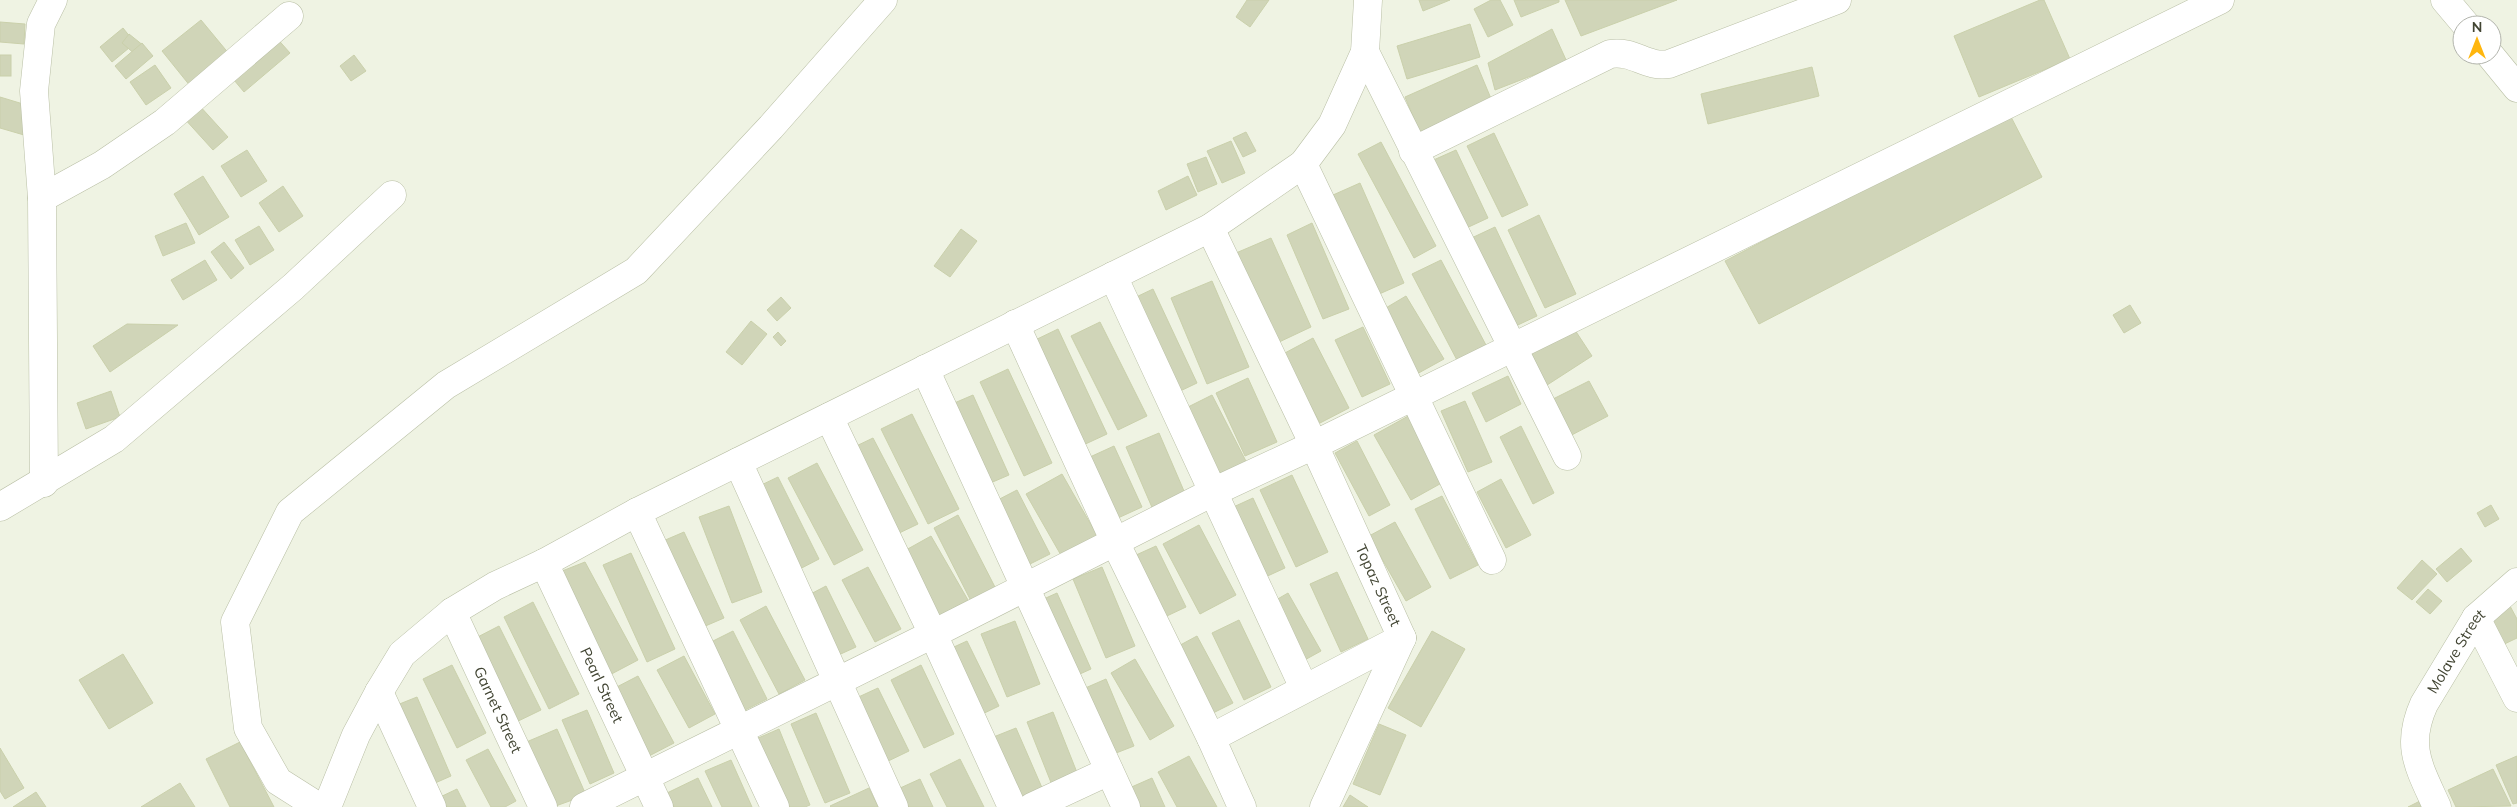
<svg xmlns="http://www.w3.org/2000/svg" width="2517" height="807" font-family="Mulish,sans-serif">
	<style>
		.building { fill: #d0d5b8; stroke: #cad0ab }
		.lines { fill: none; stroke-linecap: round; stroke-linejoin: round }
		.minor-casing { stroke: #b9bfa5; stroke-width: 29 }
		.minor { stroke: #fff; stroke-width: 28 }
		.labels { text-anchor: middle; stroke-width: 4; stroke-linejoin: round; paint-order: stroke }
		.street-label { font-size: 15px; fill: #424533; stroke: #fff }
	</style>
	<rect width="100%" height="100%" fill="#eff3e3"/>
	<g class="building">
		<polygon points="1247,0 1269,0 1250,27 1236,17"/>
		<polygon points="1419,0 1450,0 1423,11"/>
		<polygon points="1491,0 1500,0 1513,25 1488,37 1474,9"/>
		<polygon points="1514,0 1559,0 1559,2 1521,17"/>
		<polygon points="1565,0 1677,0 1581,36"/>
		<polygon points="2040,0 2044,0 2070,59 1979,97 1954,36"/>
		<polygon points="201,20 230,55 191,87 162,51"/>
		<polygon points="0,22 25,24 24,44 0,42"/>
		<polygon points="1470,24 1480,57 1407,79 1397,46"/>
		<polygon points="123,28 135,43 112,62 100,47"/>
		<polygon points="1552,29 1567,62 1495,90 1488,63"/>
		<polygon points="129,34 144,46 136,55 122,43"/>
		<polygon points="274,35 290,53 244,92 229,74"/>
		<polygon points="142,43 153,56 126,79 115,66"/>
		<rect x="0" y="55" width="11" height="21"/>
		<polygon points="354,55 366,71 351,81 340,66"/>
		<polygon points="155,65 171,88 146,105 130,82"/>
		<polygon points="1477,65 1492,101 1420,133 1405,97"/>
		<polygon points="1812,67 1819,96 1708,124 1701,94"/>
		<polygon points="0,97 33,107 24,135 0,128"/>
		<polygon points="198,104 228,137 213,150 183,117"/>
		<polygon points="2009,113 2042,177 1759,324 1725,261"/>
		<polygon points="1246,132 1256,151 1243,157 1233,138"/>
		<polygon points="1494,133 1528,205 1502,217 1467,146"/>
		<polygon points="1231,141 1245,173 1222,183 1207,151"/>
		<polygon points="1381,142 1436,246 1414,258 1358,154"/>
		<polygon points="247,150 267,181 241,197 221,166"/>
		<polygon points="1456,150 1488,218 1460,231 1429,162"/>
		<polygon points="1206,157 1217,184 1198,192 1187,164"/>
		<polygon points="203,176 229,217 199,235 174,194"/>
		<polygon points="1188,176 1197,195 1166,210 1158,191"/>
		<polygon points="1360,183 1404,283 1377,295 1333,195"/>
		<polygon points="283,186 303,216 279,232 259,203"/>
		<polygon points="1539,215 1576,294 1545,308 1508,230"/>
		<polygon points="186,223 195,243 163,256 155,236"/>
		<polygon points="1312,223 1349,309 1323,319 1287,235"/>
		<polygon points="259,226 274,250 250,265 235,240"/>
		<polygon points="1495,227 1537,316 1505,331 1463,242"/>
		<polygon points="961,229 977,241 950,277 934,266"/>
		<polygon points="1271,238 1311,327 1277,343 1236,253"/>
		<polygon points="224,242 244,268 231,279 211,252"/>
		<polygon points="205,260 217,280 183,300 171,280"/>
		<polygon points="1441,260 1487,347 1458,362 1412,274"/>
		<polygon points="1212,281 1249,367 1207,384 1171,298"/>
		<polygon points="1153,289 1197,383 1176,393 1132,299"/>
		<polygon points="1406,296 1444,359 1415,375 1379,312"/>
		<polygon points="781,297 791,308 777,321 767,310"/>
		<polygon points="2130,305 2141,323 2124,333 2113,315"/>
		<polygon points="751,321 767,334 742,365 726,352"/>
		<polygon points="1100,322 1147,416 1118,430 1071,336"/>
		<polygon points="127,324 178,325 110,372 93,346"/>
		<polygon points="1571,324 1592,356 1544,387 1523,356"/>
		<polygon points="1363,327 1390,384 1362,397 1335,340"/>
		<polygon points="1058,329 1107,434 1079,447 1029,343"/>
		<polygon points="778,332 786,341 781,346 773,337"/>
		<polygon points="1313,338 1349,408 1320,423 1283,354"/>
		<polygon points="1008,369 1052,463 1024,476 980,382"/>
		<polygon points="1508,376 1521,404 1486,422 1472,393"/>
		<polygon points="1248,378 1277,442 1245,456 1216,393"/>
		<polygon points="1589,381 1608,416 1564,439 1545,403"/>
		<polygon points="111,391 120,417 86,429 77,403"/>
		<polygon points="973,395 1009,475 981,487 945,407"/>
		<polygon points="1212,395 1249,467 1215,483 1178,412"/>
		<polygon points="1465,401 1492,462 1468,472 1441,411"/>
		<polygon points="912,414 959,509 928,524 881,429"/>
		<polygon points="1410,415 1447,480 1411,500 1374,435"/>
		<polygon points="1521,426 1554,493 1533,504 1500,437"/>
		<polygon points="1159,433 1187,498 1154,512 1126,447"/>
		<polygon points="873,438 918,524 895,535 850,449"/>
		<polygon points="1357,441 1390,505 1369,516 1335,453"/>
		<polygon points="1114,446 1142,507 1107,523 1079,462"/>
		<polygon points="817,463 863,550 834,565 788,478"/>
		<polygon points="1062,474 1098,537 1062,557 1026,494"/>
		<polygon points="1292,475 1328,552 1296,567 1260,490"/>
		<polygon points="778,477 819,559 794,572 753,489"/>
		<polygon points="1501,479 1531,535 1506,548 1477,492"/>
		<polygon points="1017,490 1050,554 1020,569 988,505"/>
		<polygon points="1442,496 1478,565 1450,579 1415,509"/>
		<polygon points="1253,498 1285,568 1261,579 1229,509"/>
		<polygon points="2491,505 2499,519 2485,527 2477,513"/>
		<polygon points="729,506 762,592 732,603 699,517"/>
		<polygon points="958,515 996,589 971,601 934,528"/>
		<polygon points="1395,522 1431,587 1406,601 1369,536"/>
		<polygon points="1199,525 1236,595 1200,614 1163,544"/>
		<polygon points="684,532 724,618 696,630 656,544"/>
		<polygon points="931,536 968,600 934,619 897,555"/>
		<polygon points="1156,546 1186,607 1154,622 1125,560"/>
		<polygon points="2461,548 2472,561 2447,582 2436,569"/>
		<polygon points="631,553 675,649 647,662 603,565"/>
		<polygon points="2422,560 2437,574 2412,600 2397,588"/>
		<polygon points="585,562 638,660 602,679 557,573"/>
		<polygon points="868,567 901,629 875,642 842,580"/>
		<polygon points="1102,567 1135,646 1106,658 1073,579"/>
		<polygon points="1337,572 1368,639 1341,652 1310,584"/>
		<polygon points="826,586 856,647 832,658 803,598"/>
		<polygon points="2428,589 2442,601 2430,614 2416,602"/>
		<polygon points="1057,593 1091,669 1071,678 1037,602"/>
		<polygon points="1288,593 1321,651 1301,662 1269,604"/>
		<polygon points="533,602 579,694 549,709 504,617"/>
		<polygon points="766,606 805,680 779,694 740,620"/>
		<polygon points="2510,606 2517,619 2517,638 2496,648 2484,620"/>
		<polygon points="1239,620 1271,687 1244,700 1212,633"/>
		<polygon points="1015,621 1040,684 1007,697 981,634"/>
		<polygon points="499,626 541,710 510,725 468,642"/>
		<polygon points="733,631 767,699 737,714 703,646"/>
		<polygon points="1432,631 1465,649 1421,727 1388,708"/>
		<polygon points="1197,636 1233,703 1207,716 1171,650"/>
		<polygon points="967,641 999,706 974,718 943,652"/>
		<polygon points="123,654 153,703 109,729 79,680"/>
		<polygon points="684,656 715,714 689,728 657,670"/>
		<polygon points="1135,659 1174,726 1150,740 1111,673"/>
		<polygon points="452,665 486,733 457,748 423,679"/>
		<polygon points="921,665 954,734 924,748 891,680"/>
		<polygon points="638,676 674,743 647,757 611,690"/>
		<polygon points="1106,679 1134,746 1111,755 1083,689"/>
		<polygon points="878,688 909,751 882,764 852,700"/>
		<polygon points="417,697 451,776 426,787 392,707"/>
		<polygon points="587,710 614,773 590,784 562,720"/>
		<polygon points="1053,712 1078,775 1052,785 1027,722"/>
		<polygon points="816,713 850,793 825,803 791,724"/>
		<polygon points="1379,724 1406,735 1380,795 1353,784"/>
		<polygon points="1016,728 1043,790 1013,803 986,740"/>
		<polygon points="557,729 586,795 553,807 524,743"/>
		<polygon points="779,729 810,805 805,807 785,807 756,739"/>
		<polygon points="240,742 274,807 230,807 206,759"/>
		<polygon points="0,748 24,788 5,799 0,791"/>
		<polygon points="488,749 516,801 505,807 491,807 466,760"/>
		<polygon points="1189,756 1217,807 1177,807 1158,772"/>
		<polygon points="2517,756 2517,803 2513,804 2496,765"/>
		<polygon points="960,759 984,807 947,807 930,774"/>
		<polygon points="731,760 752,807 722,807 705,771"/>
		<polygon points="2493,769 2511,806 2456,807 2448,790"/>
		<polygon points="698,778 712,807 674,807 667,793"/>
		<polygon points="1152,778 1165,807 1135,807 1127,789"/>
		<polygon points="920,779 933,807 907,807 898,789"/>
		<polygon points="180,783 195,807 141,807"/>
		<polygon points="869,788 878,807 831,807 830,806"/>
		<polygon points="457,789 466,807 440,807 436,799"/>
		<polygon points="36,792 46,807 13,807"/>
		<polygon points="1350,795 1368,807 1343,807"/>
		<polygon points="2426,798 2430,807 2408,807"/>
	</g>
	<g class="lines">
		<defs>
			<g id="minor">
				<polyline points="2445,0 2466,25"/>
				<polyline points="1365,52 1567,456"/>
				<polyline points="2490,55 2517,88"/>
				<path d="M 1413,151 L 1610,54 C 1634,50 1646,68 1669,64 L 1837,0"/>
				<polyline points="1303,164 1492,560"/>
				<polyline points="42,198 102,165 165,122 289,16"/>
				<path id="s1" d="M 1210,228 L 1314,445 L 1402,638 L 1324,807"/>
				<polyline points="1113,276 1304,688"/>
				<polyline points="1015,324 1115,542 1211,738 1242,807"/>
				<polyline points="925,369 1126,807"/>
				<polyline points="829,417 933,634 1012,807"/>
				<polyline points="738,462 894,807"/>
				<polyline points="44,483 42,198 34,91 41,24 53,0"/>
				<polyline points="0,507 114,439 293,287 392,195"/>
				<polyline points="637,512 775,807"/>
				<path id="s2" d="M 544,563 L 659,807"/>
				<path id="s3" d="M 452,612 L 543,807"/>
				<polyline points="2476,618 2517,698"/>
				<polyline points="379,692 432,807"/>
				<polyline points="1211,738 1402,638"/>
				<polyline points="319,807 278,781 248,728 235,622 290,512 446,385 636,271 771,127 883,0"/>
				<polyline points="327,807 356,735 379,692 402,654 452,612 495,586 544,563 637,512 1210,228 1303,164 1332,125 1365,52 1368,0"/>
				<polyline points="584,807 933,634 1213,492 1314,445 2220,0"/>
				<polyline points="1032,807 1109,771"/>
				<path id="s4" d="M 2437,807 C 2419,767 2405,746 2424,704 L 2476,618 L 2517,582"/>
			</g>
		</defs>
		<use href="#minor" class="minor-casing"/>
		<use href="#minor" class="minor"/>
	</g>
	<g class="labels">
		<g class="street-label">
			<text dy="5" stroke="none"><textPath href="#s1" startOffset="395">Topaz Street</textPath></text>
			<text dy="5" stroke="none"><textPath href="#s4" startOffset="170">Molave Street</textPath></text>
			<text dy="5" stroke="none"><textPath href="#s2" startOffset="135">Pearl Street</textPath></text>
			<text dy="5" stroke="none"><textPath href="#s3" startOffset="108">Garnet Street</textPath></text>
		</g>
	</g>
	<g transform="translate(2477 40)"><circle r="24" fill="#ffffff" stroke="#b3b5ad"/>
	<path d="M0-4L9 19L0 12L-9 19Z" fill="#ffb60e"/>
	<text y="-8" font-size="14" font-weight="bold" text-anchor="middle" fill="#424533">N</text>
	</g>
</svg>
